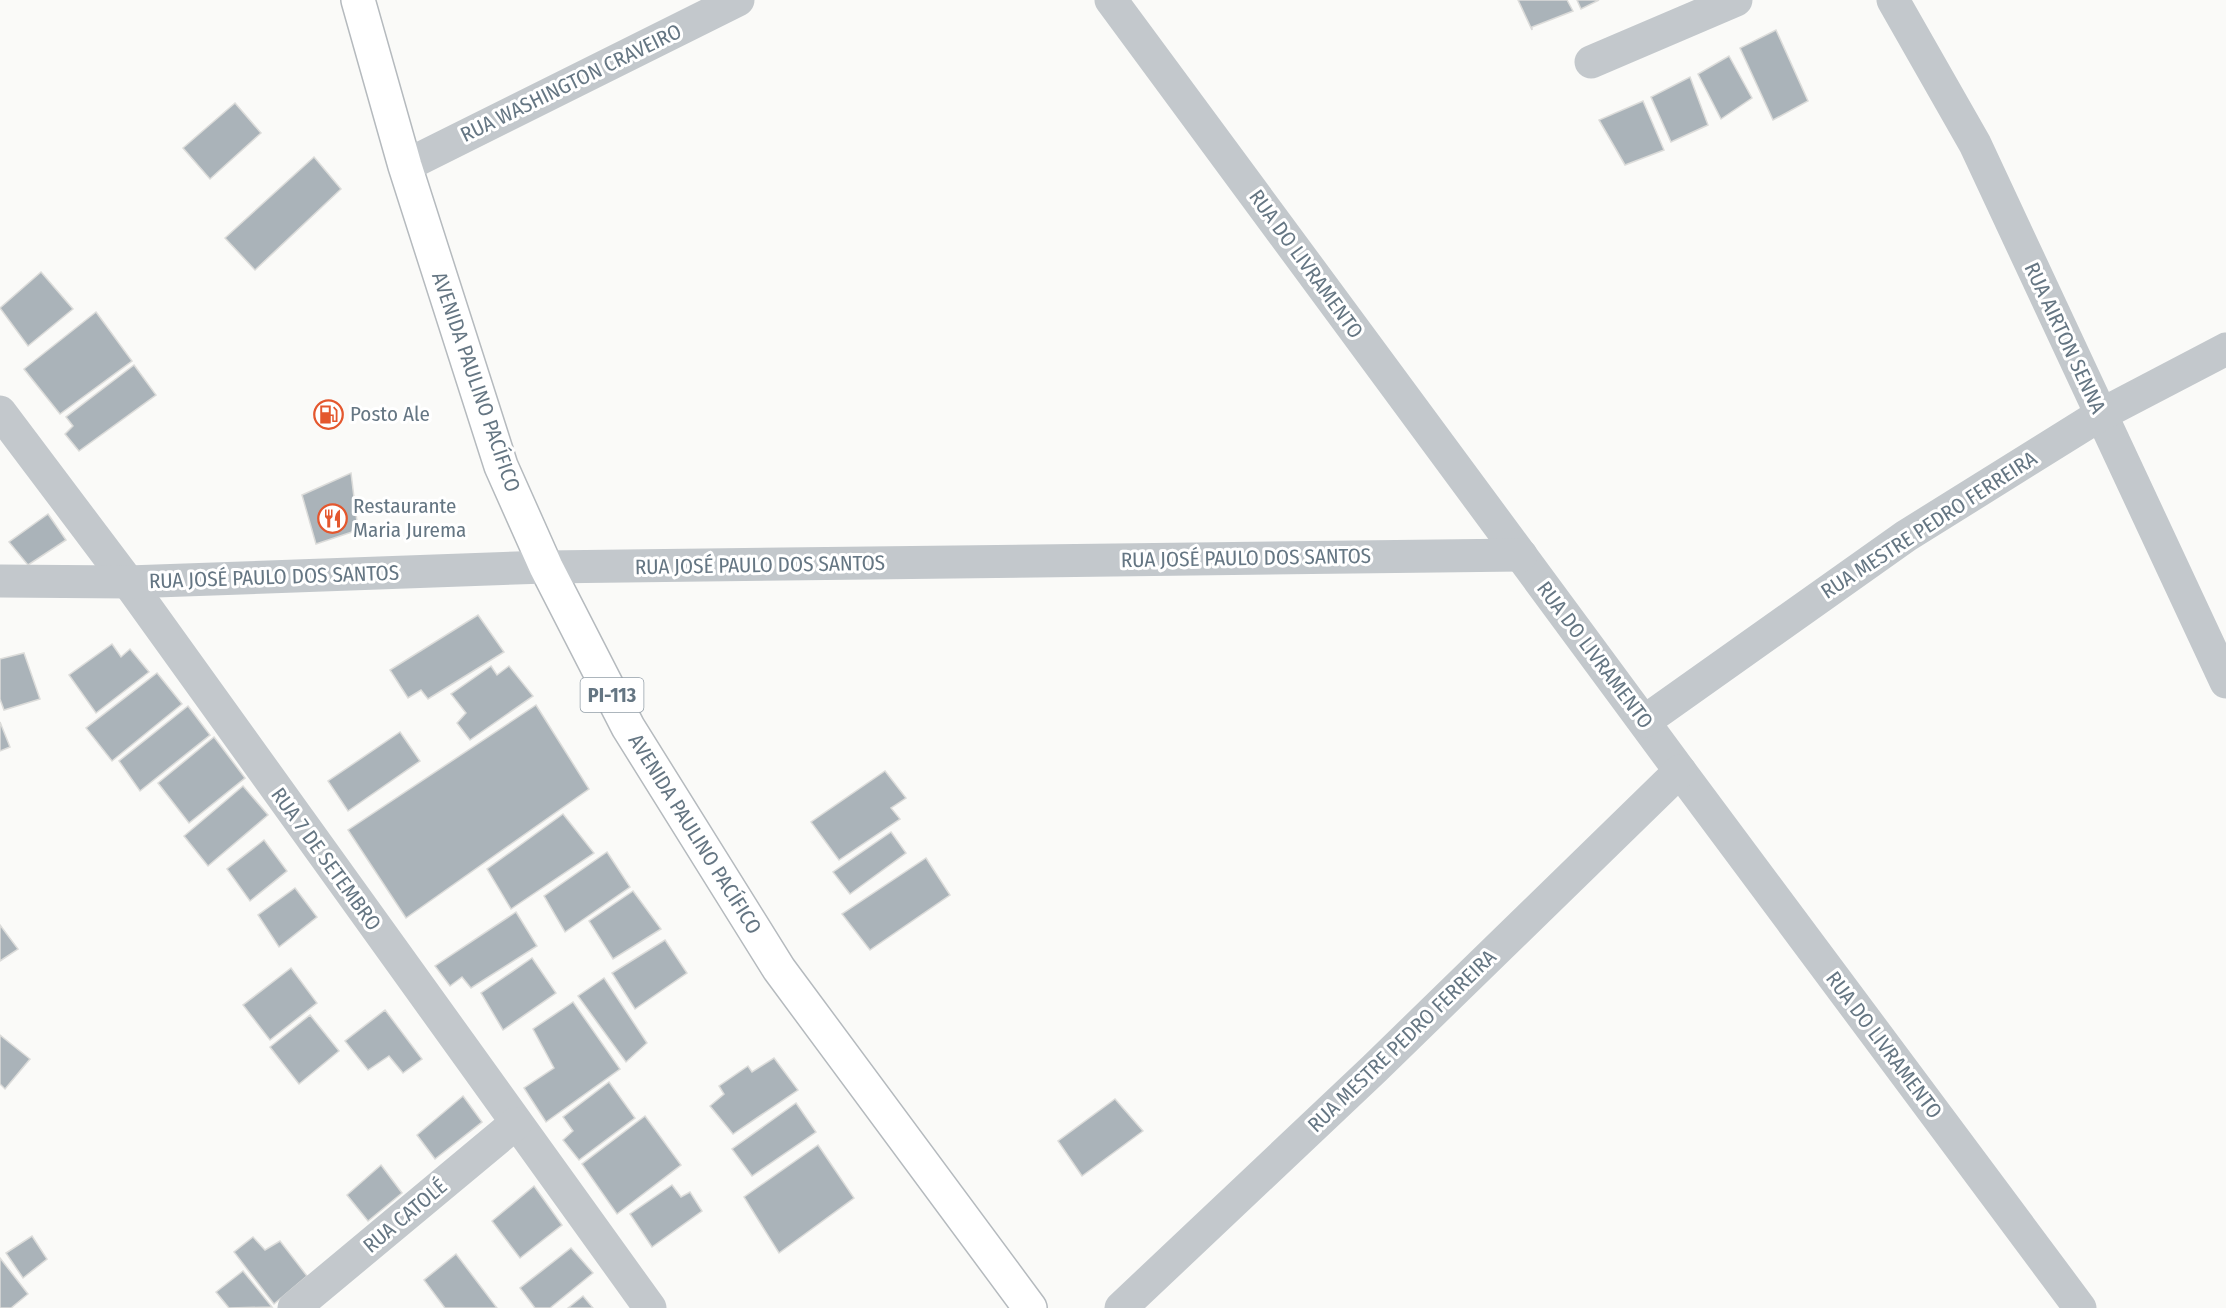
<svg xmlns="http://www.w3.org/2000/svg" width="2226" height="1308" font-family="'Fira Sans Condensed',sans-serif">
	<style>
		.building { fill: #aab3b9; stroke: #dcdcda; stroke-width: 1.5 }
		.lines { fill: none; stroke-linecap: round; stroke-linejoin: round }
		.primary-casing { stroke: #b5babe; stroke-width: 36 }
		.street { stroke: #c3c8cc; stroke-width: 33 }
		.primary { stroke: #fff; stroke-width: 33 }
		.labels { text-anchor: middle; stroke-width: 6; stroke-linejoin: round; paint-order: stroke }
		.shield { fill: #fff; stroke: #939fa8; stroke-width: 1.5 }
		.shield-label { font-size: 20px; font-weight: bold; fill: #657683 }
		.street-label { font-size: 21px; fill: #657683; stroke: #fff }
		.poi-label { font-size: 21px; fill: #657683; stroke: #fff; text-anchor: start }
	</style>
	<rect width="100%" height="100%" fill="#fafaf8"/>
	<g class="building">
		<polygon points="1518,0 1567,0 1573,11 1532,27 1532,30"/>
		<polygon points="1577,0 1599,0 1581,9"/>
		<polygon points="1776,30 1808,101 1773,120 1740,48"/>
		<polygon points="1729,56 1752,98 1721,119 1698,74"/>
		<polygon points="1690,77 1708,125 1671,142 1651,97"/>
		<polygon points="1643,101 1664,150 1625,165 1599,120"/>
		<polygon points="235,103 261,133 210,179 183,148"/>
		<polygon points="314,157 341,189 255,270 225,238"/>
		<polygon points="41,272 73,309 28,346 0,308"/>
		<polygon points="96,312 132,361 60,414 24,369"/>
		<polygon points="134,365 156,395 79,451 65,434 73,426 66,417"/>
		<polygon points="351,473 358,530 316,544 302,495"/>
		<polygon points="48,514 66,540 28,565 9,542"/>
		<polygon points="478,615 504,652 428,699 421,690 408,698 390,670"/>
		<polygon points="112,644 121,657 130,649 149,672 96,713 69,675"/>
		<polygon points="24,653 40,699 4,710 0,699 0,659"/>
		<polygon points="491,666 497,675 509,666 533,696 470,740 457,723 466,713 451,694"/>
		<polygon points="157,673 182,704 112,761 86,728"/>
		<polygon points="536,705 589,789 406,918 348,830"/>
		<polygon points="188,706 210,735 140,791 119,761"/>
		<polygon points="0,722 10,747 0,751"/>
		<polygon points="400,732 420,761 348,811 328,781"/>
		<polygon points="214,737 245,778 189,823 158,783"/>
		<polygon points="885,771 906,798 891,808 900,819 839,860 811,822"/>
		<polygon points="243,786 268,815 208,866 184,836"/>
		<polygon points="563,814 594,853 511,909 487,869"/>
		<polygon points="891,832 906,853 850,894 833,872"/>
		<polygon points="264,840 287,871 250,901 227,869"/>
		<polygon points="607,852 630,887 565,932 544,896"/>
		<polygon points="926,858 950,895 870,950 842,914"/>
		<polygon points="295,888 317,917 279,947 258,915"/>
		<polygon points="633,891 661,929 613,959 589,921"/>
		<polygon points="516,912 537,946 471,988 462,977 450,986 435,966"/>
		<polygon points="0,925 18,949 0,961"/>
		<polygon points="665,940 687,973 635,1009 612,973"/>
		<polygon points="532,958 556,993 503,1030 481,993"/>
		<polygon points="291,968 317,1003 270,1040 243,1005"/>
		<polygon points="604,978 647,1043 626,1062 578,996"/>
		<polygon points="573,1002 620,1069 546,1122 524,1088 554,1068 533,1029"/>
		<polygon points="385,1010 422,1059 403,1073 389,1056 368,1070 345,1041"/>
		<polygon points="310,1015 339,1051 299,1084 270,1047"/>
		<polygon points="0,1035 30,1059 5,1089 0,1084"/>
		<polygon points="774,1058 798,1090 733,1134 710,1106 724,1094 719,1086 748,1066 752,1072"/>
		<polygon points="609,1082 635,1118 579,1160 563,1140 573,1131 563,1117"/>
		<polygon points="463,1096 482,1122 435,1159 417,1135"/>
		<polygon points="1115,1099 1143,1131 1082,1176 1058,1141"/>
		<polygon points="796,1103 816,1132 752,1176 732,1149"/>
		<polygon points="645,1116 681,1165 617,1214 582,1164"/>
		<polygon points="818,1145 854,1198 779,1253 744,1197"/>
		<polygon points="381,1165 402,1193 368,1221 347,1195"/>
		<polygon points="672,1185 681,1197 690,1192 702,1211 652,1247 630,1214"/>
		<polygon points="534,1186 562,1225 520,1258 492,1221"/>
		<polygon points="32,1236 47,1259 23,1278 6,1253"/>
		<polygon points="253,1237 265,1250 280,1241 307,1276 274,1304 234,1252"/>
		<polygon points="571,1248 593,1273 550,1308 535,1308 520,1288"/>
		<polygon points="456,1254 497,1308 445,1308 424,1280"/>
		<polygon points="0,1258 28,1294 11,1308 0,1308"/>
		<polygon points="243,1271 272,1307 229,1308 216,1292"/>
		<polygon points="583,1296 593,1308 568,1308"/>
	</g>
	<g class="lines">
		<defs>
			<polyline id="primary" points="358,0 405,166 501,466 546,567 628,727 779,969 1030,1308"/>
		</defs>
		<use href="#primary" class="primary-casing"/>
		<g class="street">
			<polyline points="1111,0 1680,771 2080,1308"/>
			<polyline points="1893,0 1975,144 2226,682"/>
			<polyline points="1591,62 1736,0"/>
			<polyline points="405,166 738,0"/>
			<polyline points="0,412 128,582 650,1308"/>
			<polyline points="0,581 128,582 546,567 1521,555"/>
			<polyline points="1645,721 1906,536 2100,415 2226,349"/>
			<polyline points="294,1308 515,1124"/>
			<polyline points="1121,1308 1374,1069 1680,771"/>
		</g>
		<use href="#primary" class="primary"/>
	</g>
	<defs>
		<symbol id="fuel-ring" viewBox="-11 -11 22 22"><circle r="9.5" fill="#fff" stroke="#e4572e" stroke-width="1.5"/><path d="M-5.5-6h7V0h2V4h1.3V-2.5L3-4.5l.8-.8L6-3V5H2.5V1h-1V6h-7ZM-4.2-4.7v3.2H.2V-4.7Z" fill="#e4572e"/></symbol>
		<symbol id="restaurant-ring" viewBox="-11 -11 22 22"><circle r="9.5" fill="#fff" stroke="#e4572e" stroke-width="1.5"/><path d="M-5-6h1v4h1v-4h1v4h1v-4h1v5L-1.5 .5V6h-2V.5L-5-1ZM5-6V6H3V1.5H1.5Q1.5-4 5-6Z" fill="#e4572e"/></symbol>
	</defs>
	<g fill-rule="evenodd">
		<use href="#fuel-ring" x="312" y="398" width="33" height="33"/>
		<use href="#restaurant-ring" x="316" y="502" width="33" height="33"/>
	</g>
	<g class="labels">
		<rect class="shield" x="580.5" y="678" width="63" height="34" rx="4.5"/>
		<g class="shield-label">
			<text x="612" y="702">PI-113</text>
		</g>
		<g class="street-label">
			<text transform="translate(571 83) rotate(-26)" y="7">RUA WASHINGTON CRAVEIRO</text>
			<text transform="translate(1306 264) rotate(54)" y="7">RUA DO LIVRAMENTO</text>
			<text transform="translate(2065 338) rotate(65)" y="7">RUA AIRTON SENNA</text>
			<text transform="translate(476 382) rotate(71)" y="7">AVENIDA PAULINO PACÍFICO</text>
			<text transform="translate(1929 525) rotate(-33)" y="7">RUA MESTRE PEDRO FERREIRA</text>
			<text transform="translate(1246 558) rotate(-1)" y="7">RUA JOSÉ PAULO DOS SANTOS</text>
			<text transform="translate(760 565) rotate(-1)" y="7">RUA JOSÉ PAULO DOS SANTOS</text>
			<text transform="translate(274 577) rotate(-2)" y="7">RUA JOSÉ PAULO DOS SANTOS</text>
			<text transform="translate(1595 655) rotate(53)" y="7">RUA DO LIVRAMENTO</text>
			<text transform="translate(695 834) rotate(58)" y="7">AVENIDA PAULINO PACÍFICO</text>
			<text transform="translate(326 859) rotate(54)" y="7">RUA 7 DE SETEMBRO</text>
			<text transform="translate(1402 1041) rotate(-44)" y="7">RUA MESTRE PEDRO FERREIRA</text>
			<text transform="translate(1884 1045) rotate(53)" y="7">RUA DO LIVRAMENTO</text>
			<text transform="translate(405 1216) rotate(-40)" y="7">RUA CATOLÉ</text>
		</g>
		<g class="poi-label">
			<text x="350" y="421">Posto Ale</text>
			<text x="353" y="513">Restaurante<tspan x="353" dy="24">Maria Jurema</tspan></text>
		</g>
	</g>
</svg>
